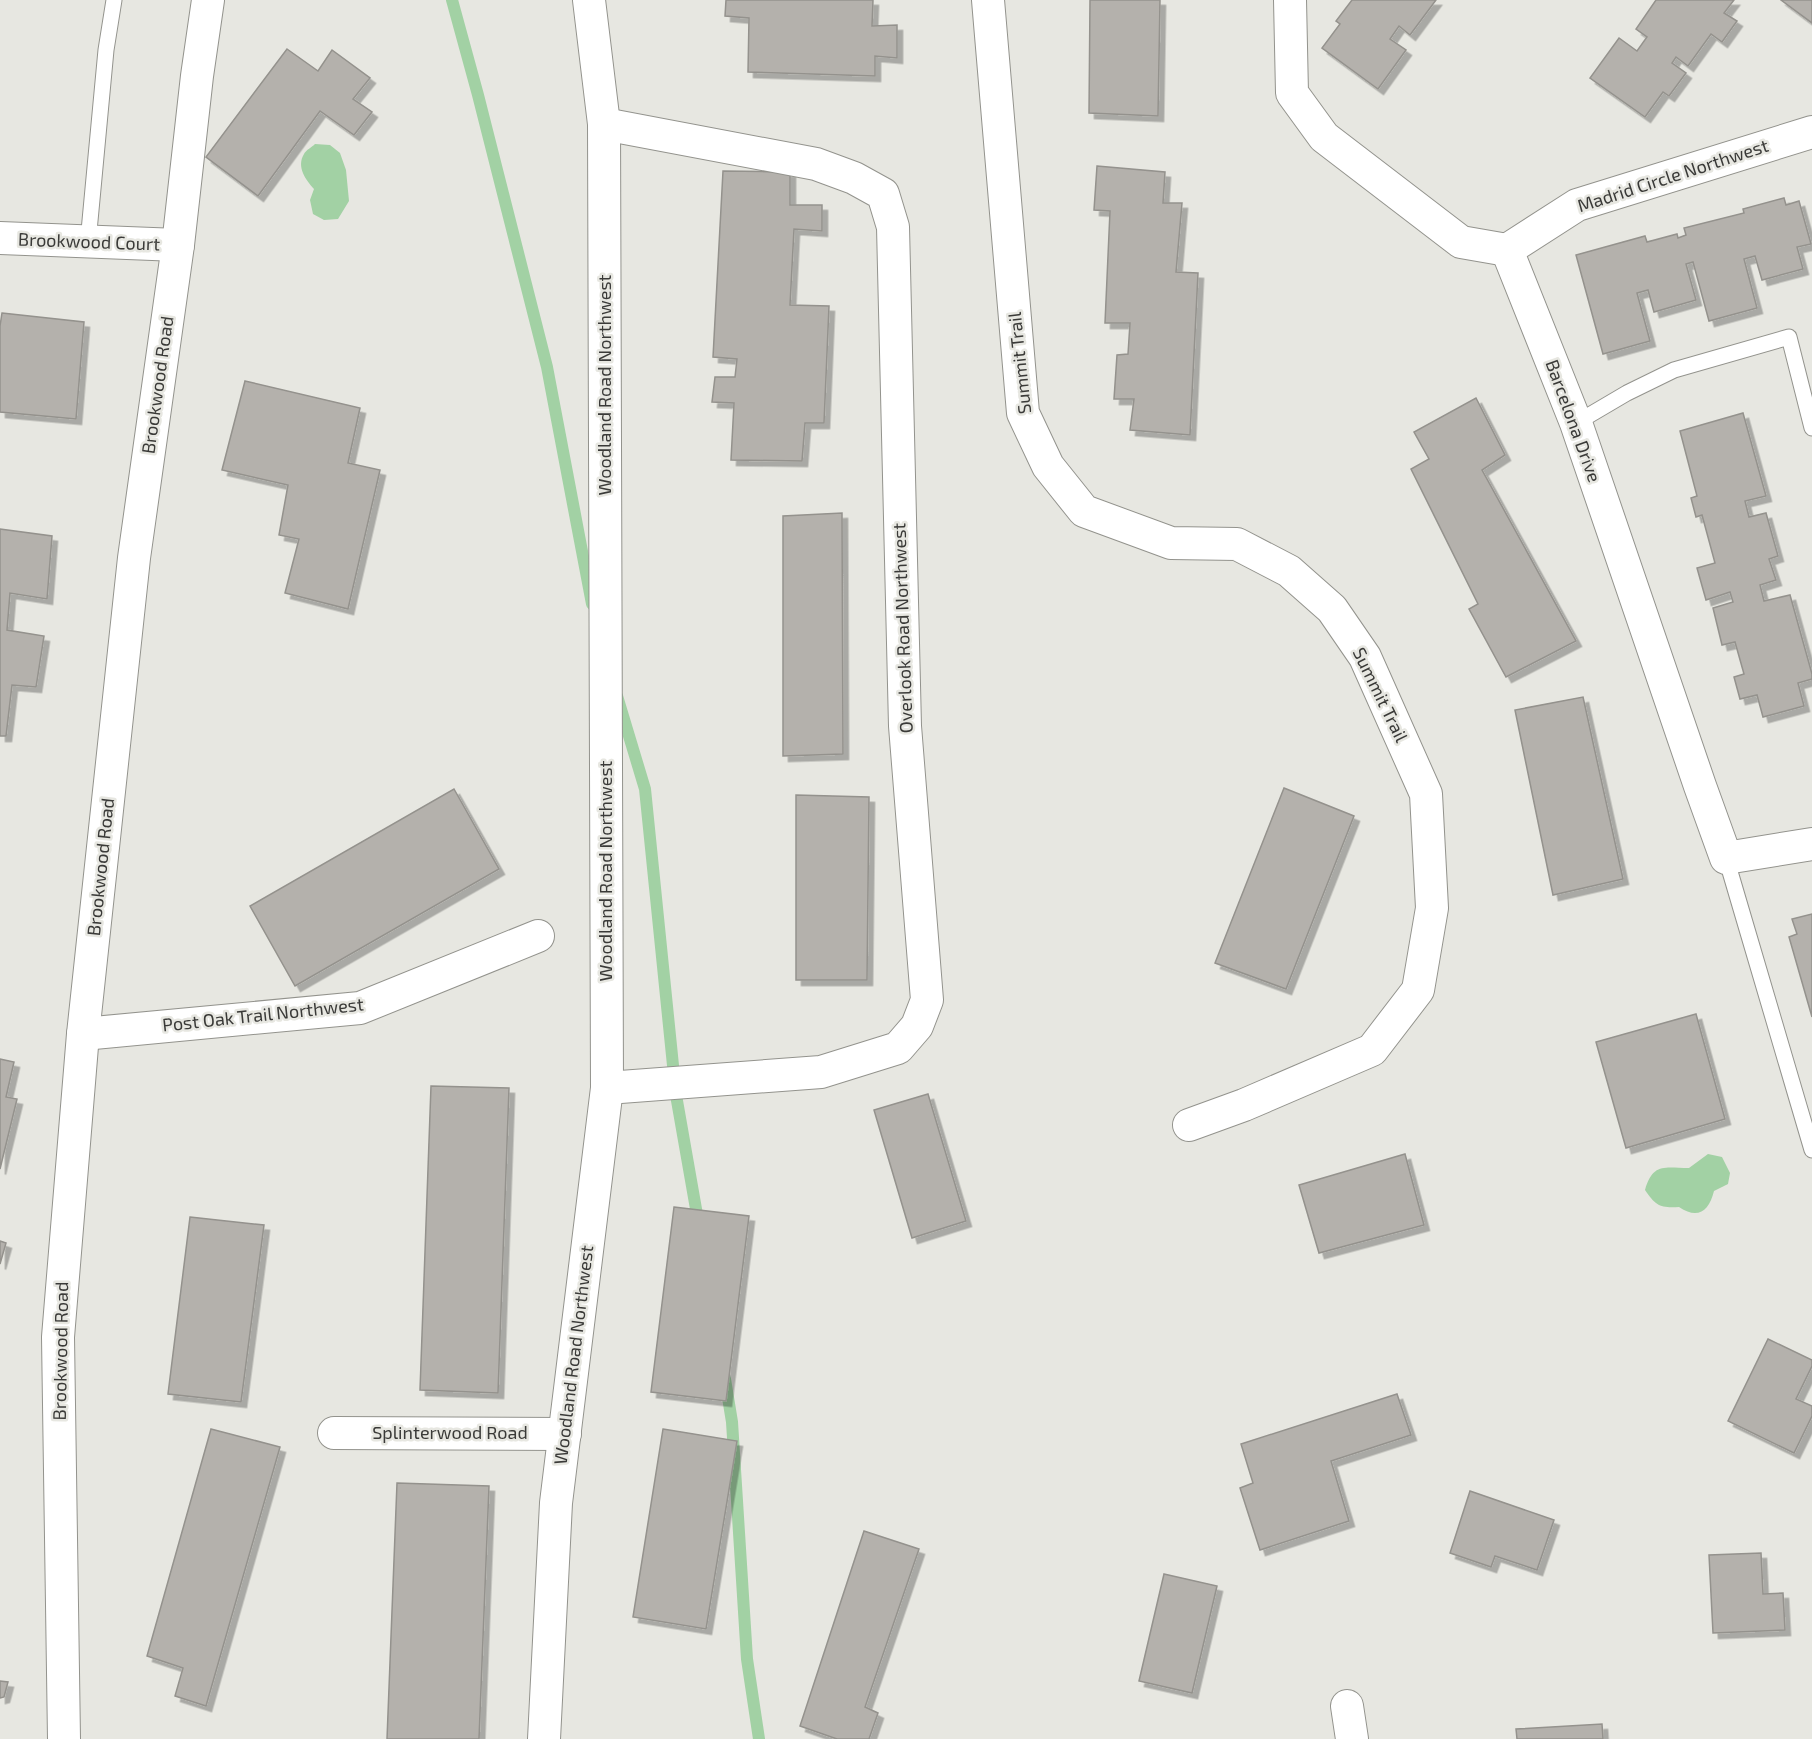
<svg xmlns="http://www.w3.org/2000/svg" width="1812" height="1739" font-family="'Exo 2',sans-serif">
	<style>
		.water { fill: #a2d1a4 }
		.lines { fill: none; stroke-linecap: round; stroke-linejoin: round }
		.stream { stroke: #a2d1a4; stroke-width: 12 }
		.building { fill: #b4b1ac; stroke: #94928d; stroke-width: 1.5; filter: url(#shadow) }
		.lane-casing { stroke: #93938d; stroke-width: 17 }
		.street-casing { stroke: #93938d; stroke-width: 34 }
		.lane { stroke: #fff; stroke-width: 15 }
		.street { stroke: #fff; stroke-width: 32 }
		.labels { text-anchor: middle; stroke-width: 5; stroke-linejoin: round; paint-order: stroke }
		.street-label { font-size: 18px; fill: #3a3a38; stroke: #e7e7e1 }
	</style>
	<defs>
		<filter id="shadow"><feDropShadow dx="5.5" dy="5.5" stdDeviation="0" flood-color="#0004"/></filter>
	</defs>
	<rect width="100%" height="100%" fill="#e7e7e1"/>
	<g class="water">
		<path d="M 315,144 L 330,145 L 340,153 L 346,170 L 349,201 L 338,219 L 324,220 L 313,214 L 310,200 L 314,189 C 306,180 296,167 304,154 C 306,150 312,147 315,144 Z"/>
		<path d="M 1708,1154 L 1722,1157 L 1730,1173 L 1728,1184 L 1714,1191 C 1709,1211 1698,1220 1679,1207 C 1660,1208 1656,1206 1645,1190 C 1653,1162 1665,1168 1689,1168 Z"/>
	</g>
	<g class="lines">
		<g class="stream">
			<polyline points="452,0 478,95 547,367 592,604"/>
			<polyline points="617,696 645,789 676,1095 699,1226"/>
			<polyline points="725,1379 732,1422 747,1659 759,1739"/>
		</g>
	</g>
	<g class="building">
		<polygon points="726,0 873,0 872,26 897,25 897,58 875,56 875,76 748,72 749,18 725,16"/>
		<polygon points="1090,0 1160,0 1158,116 1089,113"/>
		<polygon points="1352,0 1436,0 1410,35 1399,26 1390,39 1406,50 1378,89 1322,48 1340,24 1336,21"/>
		<polygon points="1656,0 1734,0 1724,13 1737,21 1722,42 1711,34 1688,66 1676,57 1672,63 1686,73 1669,96 1663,92 1645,117 1590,78 1619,38 1637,51 1647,37 1636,29"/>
		<polygon points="1781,0 1812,0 1812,23"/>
		<polygon points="287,49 318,71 332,50 370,78 353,99 372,112 354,135 320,111 258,196 206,157"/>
		<polygon points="1097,166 1165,172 1163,203 1182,203 1176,272 1198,273 1190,435 1130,430 1134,399 1114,399 1117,355 1128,354 1130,323 1105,323 1110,211 1094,210"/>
		<polygon points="723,171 790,172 790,205 822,205 822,231 794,229 790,305 829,306 824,423 805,423 802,461 731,460 734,403 712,402 715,377 735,377 737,359 713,357"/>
		<polygon points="1784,198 1786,205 1799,201 1811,244 1797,247 1803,269 1762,280 1755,256 1744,259 1757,308 1709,321 1693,262 1686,264 1696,300 1654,312 1648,290 1637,293 1650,341 1603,354 1576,255 1645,236 1647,242 1677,234 1678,238 1686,235 1684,228 1744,213 1743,209"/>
		<polygon points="2,313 84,322 76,419 0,412 0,326"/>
		<polygon points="245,381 360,408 348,463 380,470 348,609 285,593 299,539 279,535 288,485 222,470"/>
		<polygon points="1476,398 1505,455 1482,470 1576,641 1506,677 1469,609 1478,604 1411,469 1429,459 1414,432"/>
		<polygon points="1743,413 1766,496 1745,501 1749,517 1766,513 1778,556 1769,559 1776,580 1760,585 1764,601 1790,595 1812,674 1812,679 1798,683 1804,706 1763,717 1757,695 1740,699 1734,677 1744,674 1735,642 1722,645 1713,608 1733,602 1730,592 1706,600 1697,568 1715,563 1702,515 1696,517 1691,498 1697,496 1680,431"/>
		<polygon points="842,513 843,754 783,756 783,516"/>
		<polygon points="0,529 52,536 47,599 10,593 7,630 44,636 36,687 12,685 6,736 0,736"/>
		<polygon points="1583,697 1623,879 1553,895 1515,710"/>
		<polygon points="1284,788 1354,816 1286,989 1215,963"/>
		<polygon points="454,789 499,869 295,986 250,906"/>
		<polygon points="796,795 869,797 867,980 796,980"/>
		<polygon points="1812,914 1812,1017 1789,937 1797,934 1792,919"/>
		<polygon points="1696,1014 1725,1119 1626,1148 1596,1042"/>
		<polygon points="0,1059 14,1062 6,1097 17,1099 0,1169"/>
		<polygon points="431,1086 509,1088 498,1393 420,1390"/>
		<polygon points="928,1094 966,1221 912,1238 874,1110"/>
		<polygon points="1405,1154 1424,1225 1319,1253 1299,1185"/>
		<polygon points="674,1207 749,1216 726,1401 651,1392"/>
		<polygon points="190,1217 264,1225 241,1402 168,1394"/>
		<polygon points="0,1241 6,1243 0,1264"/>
		<polygon points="1768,1339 1812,1360 1812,1366 1796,1399 1812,1406 1812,1416 1794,1453 1728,1421"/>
		<polygon points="1397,1394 1411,1435 1331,1461 1349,1521 1260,1550 1240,1488 1253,1483 1241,1444"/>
		<polygon points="211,1429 280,1447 206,1706 175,1696 183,1668 147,1656"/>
		<polygon points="663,1429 737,1441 706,1629 633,1617"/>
		<polygon points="397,1483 489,1486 479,1739 387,1739"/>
		<polygon points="1470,1491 1554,1520 1537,1570 1495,1556 1491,1567 1450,1553"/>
		<polygon points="864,1531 919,1549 865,1707 878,1713 869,1739 837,1739 800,1726"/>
		<polygon points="1761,1553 1763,1594 1783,1593 1785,1630 1713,1633 1709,1555"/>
		<polygon points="1164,1574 1217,1586 1192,1693 1139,1681"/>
		<polygon points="0,1681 8,1682 4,1697 0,1698"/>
		<polygon points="1602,1724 1603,1739 1517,1739 1516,1729"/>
	</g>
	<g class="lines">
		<defs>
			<g id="lane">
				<polyline points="88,242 106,50 114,0"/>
				<polyline points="1576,423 1627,393 1674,370 1789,337 1812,428"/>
				<polyline points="1726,858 1812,1150"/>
			</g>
			<g id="street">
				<polyline points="988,0 1023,413 1048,466 1084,511 1171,543 1237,544 1289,571 1332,609 1365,657 1426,794 1432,908 1418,990 1372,1050 1244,1105 1189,1125"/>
				<polyline points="1290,0 1292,93 1324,137 1461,242 1507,250"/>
				<polyline points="604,124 816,164 854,178 883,194 893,227 905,726 927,1000 917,1026 898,1048 821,1072 607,1088"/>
				<polyline points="0,238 178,245"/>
				<polyline points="1507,250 1576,423 1700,786 1726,858 1812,844"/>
				<polyline points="1507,250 1577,205 1812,132"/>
				<polyline points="83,1034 360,1008 538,936"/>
				<polyline points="334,1433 565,1434"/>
				<polyline points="1347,1706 1352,1739"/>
				<polyline points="64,1739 58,1337 83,1034 134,558 178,245 197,76 208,0"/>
				<polyline points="544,1739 556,1503 607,1088 604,124 589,0"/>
			</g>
		</defs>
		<use href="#lane" class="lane-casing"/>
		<use href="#street" class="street-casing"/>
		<use href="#lane" class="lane"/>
		<use href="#street" class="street"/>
	</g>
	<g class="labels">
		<g class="street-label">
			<text transform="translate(1673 176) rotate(-18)" y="6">Madrid Circle Northwest</text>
			<text transform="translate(89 242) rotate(2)" y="6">Brookwood Court</text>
			<text transform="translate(1020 363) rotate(-96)" y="6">Summit Trail</text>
			<text transform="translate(158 385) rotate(-82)" y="6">Brookwood Road</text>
			<text transform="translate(605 385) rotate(-90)" y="6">Woodland Road Northwest</text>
			<text transform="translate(1573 421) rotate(70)" y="6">Barcelona Drive</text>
			<text transform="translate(903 628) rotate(-92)" y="6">Overlook Road Northwest</text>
			<text transform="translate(1380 695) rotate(64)" y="6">Summit Trail</text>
			<text transform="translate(101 867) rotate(-84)" y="6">Brookwood Road</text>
			<text transform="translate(606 871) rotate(-90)" y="6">Woodland Road Northwest</text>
			<text transform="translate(263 1015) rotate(-6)" y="6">Post Oak Trail Northwest</text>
			<text transform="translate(61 1351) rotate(-89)" y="6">Brookwood Road</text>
			<text transform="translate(574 1355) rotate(-83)" y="6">Woodland Road Northwest</text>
			<text x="450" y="1439">Splinterwood Road</text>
		</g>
	</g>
</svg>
